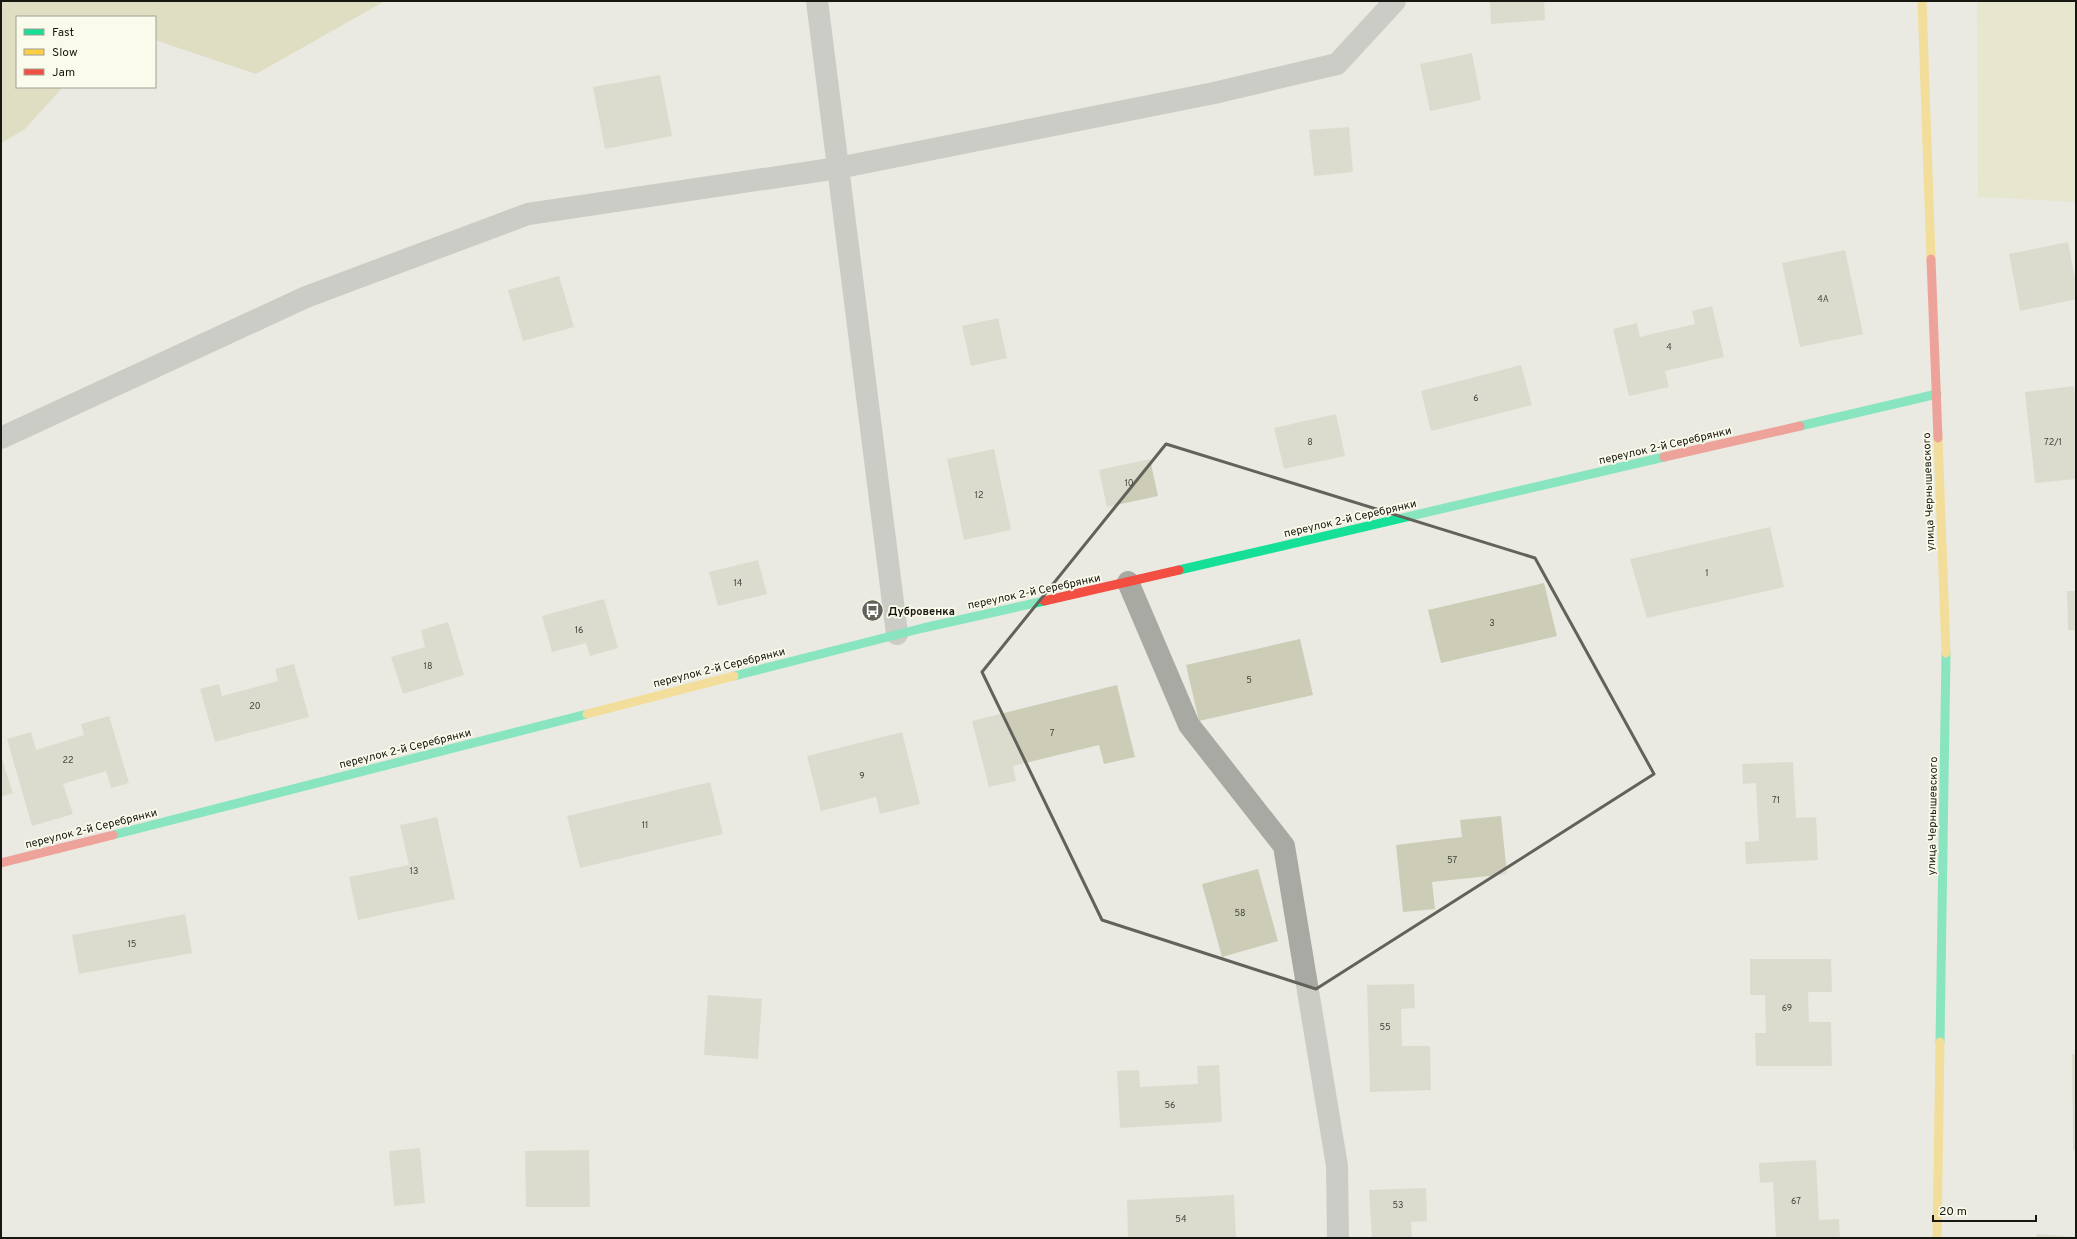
<svg xmlns="http://www.w3.org/2000/svg" width="2077" height="1239" font-family="Overpass,sans-serif">
	<style>
		.green { fill: #e4e3b9 }
		.forest { fill: #d3d19c }
		.building { fill: #ccccb7 }
		.lines { fill: none; stroke-linecap: round; stroke-linejoin: round }
		.street { stroke: #a9a9a4; stroke-width: 22 }
		.fast { stroke: #16e098; stroke-width: 9 }
		.slow { stroke: #ffcf43; stroke-width: 9 }
		.jam { stroke: #f24e42; stroke-width: 9 }
		.marked { fill: none; stroke: #62625b; stroke-width: 3; stroke-linejoin: round }
		.labels { text-anchor: middle; stroke-width: 3.5; stroke-linejoin: round; paint-order: stroke }
		.number-label { font-size: 9px; fill: #45453b }
		.street-label { font-size: 11px; fill: #181812; stroke: #fbfbeb }
		.poi-label { font-size: 11px; font-weight: bold; fill: #181812; stroke: #fbfbeb; text-anchor: start }
	</style>
	<rect width="100%" height="100%" fill="#eaeae2"/>
	<polygon class="green" points="1977,1 2076,1 2076,202 1978,197"/>
	<polygon class="forest" points="1,1 385,1 256,74 155,40 155,17 17,17 17,87 63,87 24,130 1,143"/>
	<g class="building">
		<polygon points="1490,1 1544,1 1545,20 1491,24"/>
		<polygon points="1472,53 1481,100 1430,111 1420,64"/>
		<polygon points="660,75 672,136 605,149 593,87"/>
		<polygon points="1349,127 1353,172 1314,176 1309,130"/>
		<polygon points="2068,242 2076,283 2076,299 2020,311 2009,254"/>
		<polygon points="1845,250 1863,334 1800,347 1782,263"/>
		<polygon points="559,276 574,327 523,341 508,290"/>
		<polygon points="1712,306 1724,357 1665,371 1669,387 1629,396 1613,329 1637,323 1640,337 1695,324 1692,311"/>
		<polygon points="998,318 1007,358 971,366 962,326"/>
		<polygon points="1521,365 1532,405 1431,431 1421,391"/>
		<polygon points="2074,386 2076,405 2076,479 2035,483 2025,392"/>
		<polygon points="1336,414 1345,456 1284,469 1274,428"/>
		<polygon points="994,449 1011,530 964,540 947,459"/>
		<polygon points="1150,459 1158,496 1107,507 1099,470"/>
		<polygon points="1770,527 1784,587 1647,618 1630,559"/>
		<polygon points="758,560 767,594 718,606 709,572"/>
		<polygon points="1544,583 1557,636 1441,663 1428,610"/>
		<polygon points="2067,591 2076,591 2076,630 2068,630"/>
		<polygon points="604,599 618,648 590,656 586,643 552,652 542,616"/>
		<polygon points="448,622 464,675 403,694 391,657 425,647 421,630"/>
		<polygon points="1300,639 1313,695 1199,721 1186,665"/>
		<polygon points="294,664 309,717 215,742 200,689 219,684 222,696 278,681 275,669"/>
		<polygon points="1117,685 1135,757 1104,764 1099,745 1013,766 1016,781 989,787 972,721"/>
		<polygon points="109,716 129,783 111,788 106,771 63,784 73,814 32,826 7,739 31,732 36,750 84,735 81,724"/>
		<polygon points="902,732 920,804 880,814 876,797 821,811 807,756"/>
		<polygon points="1,756 13,793 1,797"/>
		<polygon points="1793,762 1796,818 1816,817 1818,860 1746,864 1745,842 1759,841 1756,783 1743,784 1742,764"/>
		<polygon points="710,782 723,834 580,868 567,816"/>
		<polygon points="1501,816 1507,874 1432,882 1435,909 1403,912 1396,845 1462,837 1460,820"/>
		<polygon points="437,817 455,899 358,920 349,877 409,865 400,825"/>
		<polygon points="1258,869 1278,941 1222,957 1202,884"/>
		<polygon points="185,914 192,953 79,974 72,935"/>
		<polygon points="1750,959 1831,959 1832,992 1808,992 1809,1022 1831,1022 1832,1066 1756,1066 1755,1033 1766,1033 1765,995 1750,995"/>
		<polygon points="1414,984 1415,1008 1401,1009 1402,1046 1430,1046 1431,1090 1370,1092 1367,985"/>
		<polygon points="708,995 762,999 758,1059 704,1055"/>
		<polygon points="2072,1054 2076,1054 2076,1150 2073,1150"/>
		<polygon points="1219,1065 1222,1122 1120,1128 1117,1071 1139,1070 1140,1087 1198,1084 1197,1066"/>
		<polygon points="420,1148 425,1203 394,1206 389,1151"/>
		<polygon points="589,1150 590,1207 526,1207 525,1151"/>
		<polygon points="1816,1160 1819,1220 1839,1219 1840,1238 1776,1238 1773,1182 1760,1183 1759,1163"/>
		<polygon points="1426,1188 1427,1221 1411,1222 1412,1238 1372,1238 1369,1190"/>
		<polygon points="1234,1195 1236,1238 1128,1238 1127,1200"/>
		<polygon points="2037,1234 2076,1237 2076,1238 2036,1238"/>
	</g>
	<g class="lines">
		<g class="street">
			<polyline points="817,1 897,634"/>
			<polyline points="1,438 306,297 528,214 838,168 1214,93 1337,64 1395,1"/>
			<polyline points="1128,582 1189,725 1284,846 1337,1166 1338,1238"/>
		</g>
		<g class="fast">
			<polyline points="1800,426 1937,394"/>
			<polyline points="1179,570 1664,457"/>
			<polyline points="734,676 923,628 1044,601"/>
			<polyline points="113,835 587,714"/>
			<polyline points="1940,1042 1946,653"/>
		</g>
		<g class="slow">
			<polyline points="1922,1 1931,259"/>
			<polyline points="1938,438 1946,653"/>
			<polyline points="587,714 734,676"/>
			<polyline points="1937,1238 1940,1042"/>
		</g>
		<g class="jam">
			<polyline points="1931,259 1938,438"/>
			<polyline points="1664,457 1800,426"/>
			<polyline points="1044,601 1179,570"/>
			<polyline points="1,863 113,835"/>
		</g>
	</g>
	<path d="M0 0H2077V1239H0ZM 1166,444 L 1535,558 L 1654,774 L 1316,989 L 1102,920 L 982,672 Z" fill="#eaeae2" fill-opacity=".55" fill-rule="evenodd"/>
	<path class="marked" d="M 1166,444 L 1535,558 L 1654,774 L 1316,989 L 1102,920 L 982,672 Z"/>
	<defs>
		<symbol id="bus-disc" viewBox="-11 -11 22 22"><circle r="9.5" fill="#62625b" stroke="#fbfbeb"/><path d="M-5-6H5V4H4V6H2V4H-2V6H-4V4H-5ZM-3.5-4V0h7V-4ZM-3.5 1.2v1.5H-2V1.2ZM2 1.2v1.5H3.5V1.2Z" fill="#fff"/></symbol>
	</defs>
	<g fill-rule="evenodd">
		<use href="#bus-disc" x="860" y="598" width="25" height="25"/>
	</g>
	<g class="labels">
		<g class="number-label">
			<text x="1823" y="302">4А</text>
			<text x="1669" y="350">4</text>
			<text x="1476" y="401">6</text>
			<text x="1310" y="445">8</text>
			<text x="2053" y="445">72/1</text>
			<text x="1129" y="486">10</text>
			<text x="979" y="498">12</text>
			<text x="1707" y="576">1</text>
			<text x="738" y="586">14</text>
			<text x="1492" y="626">3</text>
			<text x="579" y="633">16</text>
			<text x="428" y="669">18</text>
			<text x="1249" y="683">5</text>
			<text x="255" y="709">20</text>
			<text x="1052" y="736">7</text>
			<text x="68" y="763">22</text>
			<text x="862" y="779">9</text>
			<text x="1776" y="803">71</text>
			<text x="645" y="828">11</text>
			<text x="1452" y="863">57</text>
			<text x="414" y="874">13</text>
			<text x="1240" y="916">58</text>
			<text x="132" y="947">15</text>
			<text x="1787" y="1011">69</text>
			<text x="1385" y="1030">55</text>
			<text x="1170" y="1108">56</text>
			<text x="1796" y="1204">67</text>
			<text x="1398" y="1208">53</text>
			<text x="1181" y="1222">54</text>
		</g>
		<g class="street-label">
			<text transform="translate(1665 445) rotate(-13)" y="4">переулок 2-й Серебрянки</text>
			<text transform="translate(1928 492) rotate(-92)" y="4">улица Чернышевского</text>
			<text transform="translate(1350 518) rotate(-13)" y="4">переулок 2-й Серебрянки</text>
			<text transform="translate(1034 591) rotate(-12)" y="4">переулок 2-й Серебрянки</text>
			<text transform="translate(719 667) rotate(-14)" y="4">переулок 2-й Серебрянки</text>
			<text transform="translate(405 748) rotate(-14)" y="4">переулок 2-й Серебрянки</text>
			<text transform="translate(1932 816) rotate(-89)" y="4">улица Чернышевского</text>
			<text transform="translate(91 828) rotate(-14)" y="4">переулок 2-й Серебрянки</text>
		</g>
		<g class="poi-label">
			<text x="888" y="615">Дубровенка</text>
		</g>
	</g>
	<rect width="2077" height="1239" fill="none" stroke="#181812" stroke-width="4"/>
	<rect x="16" y="16" width="140" height="72" fill="#fbfbeb" stroke="#a0a094"/>
	<rect x="24" y="29" width="20" height="6" fill="#16e098" stroke="#a0a094"/>
	<text x="52" y="36" font-size="12" fill="#181812">Fast</text>
	<rect x="24" y="49" width="20" height="6" fill="#ffcf43" stroke="#a0a094"/>
	<text x="52" y="56" font-size="12" fill="#181812">Slow</text>
	<rect x="24" y="69" width="20" height="6" fill="#f24e42" stroke="#a0a094"/>
	<text x="52" y="76" font-size="12" fill="#181812">Jam</text>
	<path d="M1933 1215v6h103v-6" fill="none" stroke="#181812" stroke-width="2"/>
	<text x="1939" y="1215" font-size="12" fill="#181812" stroke="#fbfbeb" stroke-width="3" paint-order="stroke">20 m</text>
</svg>
